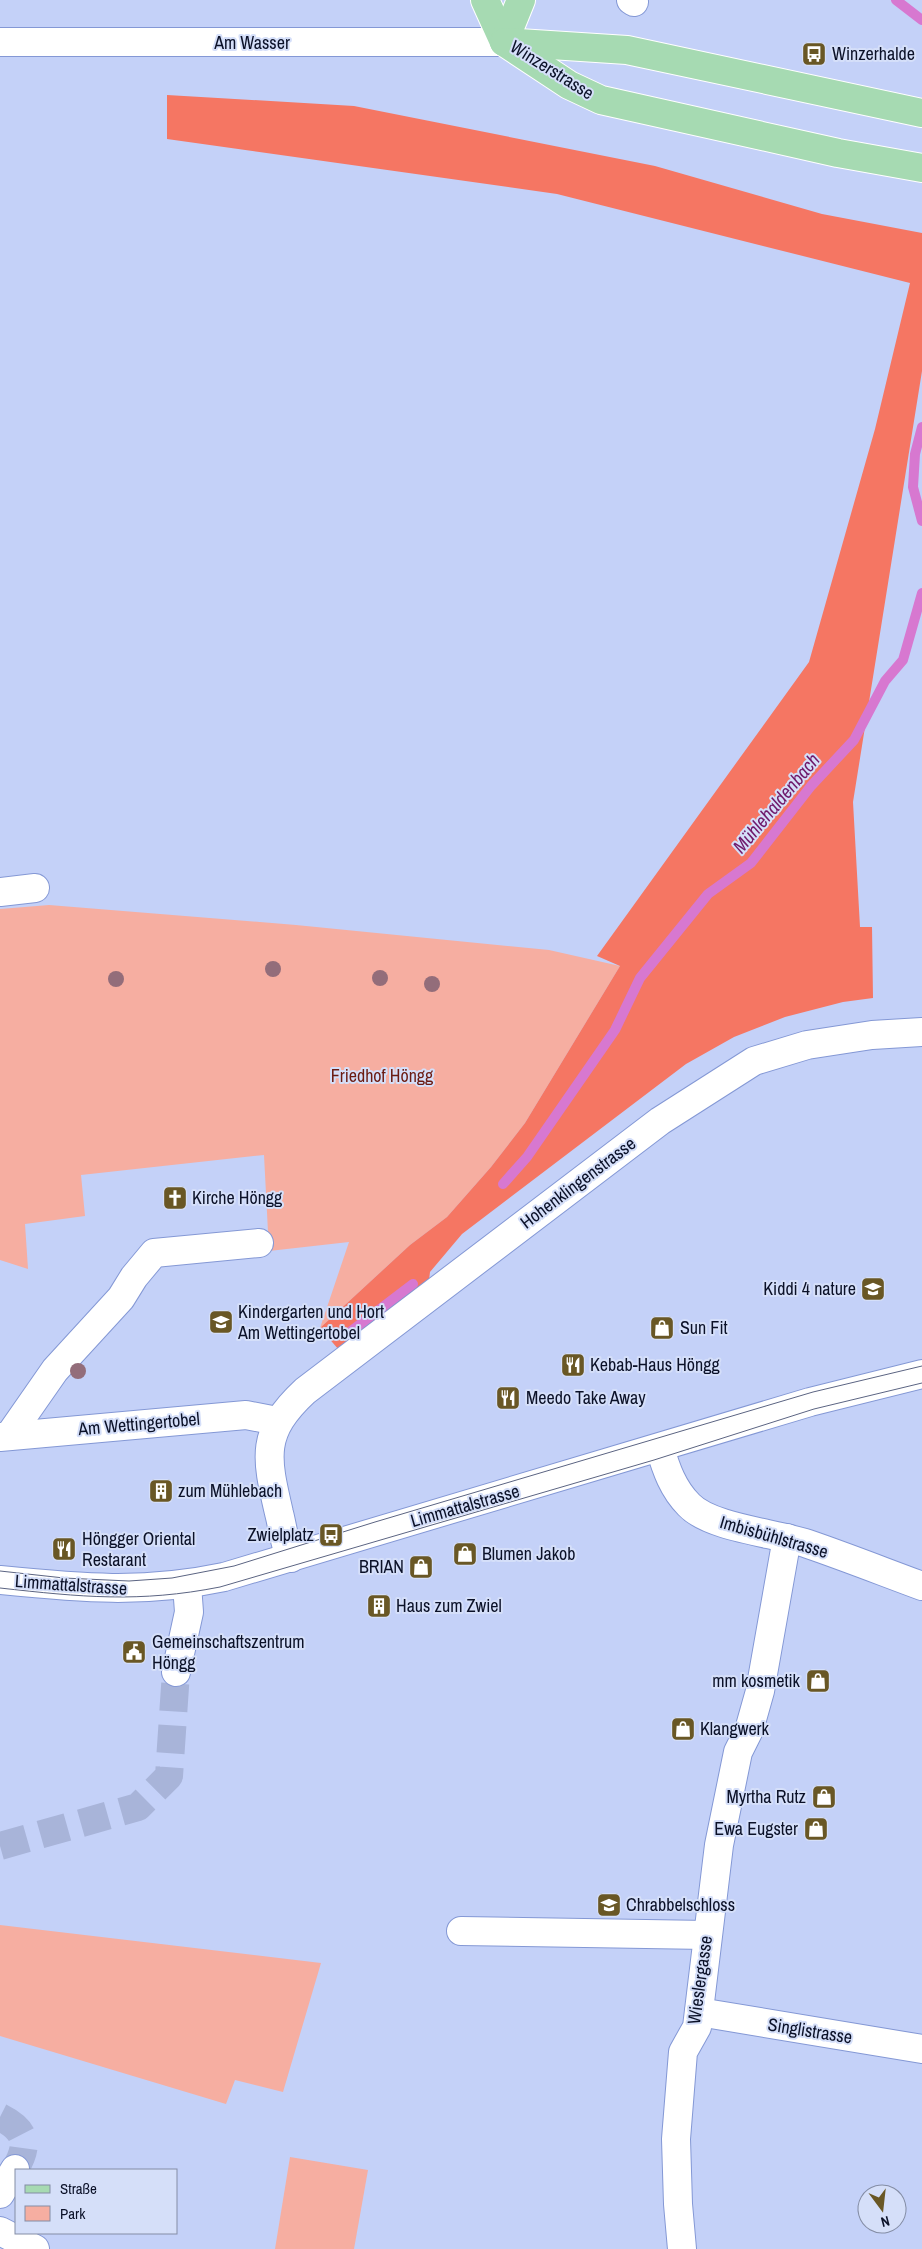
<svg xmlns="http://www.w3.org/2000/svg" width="922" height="2249" font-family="'Archivo Narrow',sans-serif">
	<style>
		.green { fill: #f6aea1 }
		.forest { fill: #f57663 }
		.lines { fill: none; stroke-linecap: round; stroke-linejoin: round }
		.stream { stroke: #d778d0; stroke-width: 10 }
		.minor-tunnel { stroke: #a8b4d9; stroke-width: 28; stroke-dasharray: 28 14; stroke-linecap: butt }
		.minor-casing { stroke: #8498d5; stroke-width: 30 }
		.major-casing { stroke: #fff; stroke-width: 30 }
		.minor { stroke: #fff; stroke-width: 28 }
		.major { stroke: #a6dab2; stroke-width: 28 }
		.tram { stroke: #5b6482; stroke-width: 1 }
		.tree { fill: #936d7a }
		.labels { text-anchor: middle; stroke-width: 4; stroke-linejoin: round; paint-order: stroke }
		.street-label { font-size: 18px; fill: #0b1128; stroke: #d5dff9 }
		.poi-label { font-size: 18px; fill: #0b1128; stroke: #d5dff9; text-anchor: start }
		.park-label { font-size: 18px; fill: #6b1b12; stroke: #d5dff9 }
		.water-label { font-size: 19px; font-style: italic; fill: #6f196b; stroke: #d5dff9 }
	</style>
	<rect width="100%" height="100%" fill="#c4d1f8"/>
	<g class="green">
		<polygon points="49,905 296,925 549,950 620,966 525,1123 491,1167 447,1217 410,1245 320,1328 349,1242 269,1251 264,1155 81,1175 85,1216 25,1224 28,1269 0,1260 0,909"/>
		<polygon points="0,1925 321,1963 283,2092 235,2080 226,2104 0,2036"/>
		<polygon points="290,2157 368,2170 354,2249 275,2249"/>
	</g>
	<polygon class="forest" points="167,95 354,106 655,166 822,214 922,233 922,371 853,802 860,927 872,927 873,998 843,1002 785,1017 734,1037 686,1064 462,1234 430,1272 429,1280 339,1350 320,1328 410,1245 447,1217 491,1167 525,1123 620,966 597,956 809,662 875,429 910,283 557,194 167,139"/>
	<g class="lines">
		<g class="stream">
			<polyline points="896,0 922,20"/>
			<polyline points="922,427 915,454 913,487 922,521"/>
			<polyline points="503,1184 527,1157 615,1030 640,978 708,894 751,863 811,786 854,740 885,681 903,660 922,593"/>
			<polyline points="346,1335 413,1284"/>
		</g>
		<g class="minor-tunnel">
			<polyline points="0,1846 138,1807 169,1776 176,1672"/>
			<path d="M 0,2117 C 26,2130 30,2144 15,2169"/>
		</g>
		<defs>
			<g id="minor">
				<polyline points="631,0 634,2"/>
				<polyline points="0,42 504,42"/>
				<polyline points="0,892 35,888"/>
				<polyline points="9,1436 55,1370 121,1298 134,1277 154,1253 259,1243"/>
				<polyline points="0,1437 246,1415 277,1421"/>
				<path d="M 660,1448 C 666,1469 673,1489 689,1505 C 711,1528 776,1533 808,1544 C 846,1557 884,1572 922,1586"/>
				<path d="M 291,1558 C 284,1544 283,1528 279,1513 C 266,1457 260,1433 305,1391 L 660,1121 L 754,1061 L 807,1045 L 872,1035 L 922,1032"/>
				<path d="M 0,1580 C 80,1588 144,1594 224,1577 L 810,1402 L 922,1374"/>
				<polyline points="176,1672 189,1612 187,1585"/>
				<polyline points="461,1931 707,1935"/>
				<polyline points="699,2012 922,2049"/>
				<polyline points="0,2194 15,2169"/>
				<polyline points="0,2231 35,2249"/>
				<polyline points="682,2249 678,2204 676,2139 683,2052 697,2027 719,1845 738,1752 749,1730 760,1691 787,1538"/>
			</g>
			<g id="major">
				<polyline points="485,0 504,42"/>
				<polyline points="504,42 569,85 601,100 838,153 922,168"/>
				<polyline points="504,42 521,0"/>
				<polyline points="505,42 627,50 922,113"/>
			</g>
		</defs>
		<use href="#minor" class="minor-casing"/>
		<use href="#major" class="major-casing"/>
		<use href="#minor" class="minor"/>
		<use href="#major" class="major"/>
		<g class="tram">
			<polyline points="0,1571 64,1578 129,1581 172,1578 234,1566 375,1522 813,1392 922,1366"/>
			<path d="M 0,1588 C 81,1597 139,1603 220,1587 L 654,1460 L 814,1409 L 922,1383"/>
		</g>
	</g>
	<g class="tree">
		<circle cx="273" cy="969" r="8"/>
		<circle cx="380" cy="978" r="8"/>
		<circle cx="116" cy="979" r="8"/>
		<circle cx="432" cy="984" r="8"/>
		<circle cx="78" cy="1371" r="8"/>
	</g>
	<defs>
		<symbol id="bus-square" viewBox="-11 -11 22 22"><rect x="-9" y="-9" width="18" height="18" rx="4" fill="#695725" stroke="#d5dff9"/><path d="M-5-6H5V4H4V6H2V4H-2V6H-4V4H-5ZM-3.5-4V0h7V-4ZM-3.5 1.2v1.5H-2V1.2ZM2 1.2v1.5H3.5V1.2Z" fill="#fff"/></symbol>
		<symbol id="church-square" viewBox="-11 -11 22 22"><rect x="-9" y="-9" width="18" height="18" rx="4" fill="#695725" stroke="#d5dff9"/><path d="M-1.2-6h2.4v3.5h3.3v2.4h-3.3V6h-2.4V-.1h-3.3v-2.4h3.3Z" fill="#fff"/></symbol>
		<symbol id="school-square" viewBox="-11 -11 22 22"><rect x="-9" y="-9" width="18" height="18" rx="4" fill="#695725" stroke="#d5dff9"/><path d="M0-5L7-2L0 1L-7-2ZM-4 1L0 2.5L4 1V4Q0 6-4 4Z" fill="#fff"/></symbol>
		<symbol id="shop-square" viewBox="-11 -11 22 22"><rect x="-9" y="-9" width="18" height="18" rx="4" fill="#695725" stroke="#d5dff9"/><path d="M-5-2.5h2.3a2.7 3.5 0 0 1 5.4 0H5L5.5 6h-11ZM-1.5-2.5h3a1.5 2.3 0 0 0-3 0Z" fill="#fff"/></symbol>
		<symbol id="restaurant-square" viewBox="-11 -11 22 22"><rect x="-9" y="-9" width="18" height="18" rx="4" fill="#695725" stroke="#d5dff9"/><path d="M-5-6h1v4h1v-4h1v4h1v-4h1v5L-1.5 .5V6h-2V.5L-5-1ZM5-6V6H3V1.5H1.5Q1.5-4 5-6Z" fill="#fff"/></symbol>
		<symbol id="building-square" viewBox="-11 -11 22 22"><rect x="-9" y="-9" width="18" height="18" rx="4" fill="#695725" stroke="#d5dff9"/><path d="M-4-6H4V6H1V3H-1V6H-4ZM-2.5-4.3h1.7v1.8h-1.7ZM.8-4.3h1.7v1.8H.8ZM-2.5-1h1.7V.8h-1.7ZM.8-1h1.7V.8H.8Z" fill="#fff"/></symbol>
		<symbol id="civic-square" viewBox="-11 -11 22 22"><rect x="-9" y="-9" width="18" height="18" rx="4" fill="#695725" stroke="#d5dff9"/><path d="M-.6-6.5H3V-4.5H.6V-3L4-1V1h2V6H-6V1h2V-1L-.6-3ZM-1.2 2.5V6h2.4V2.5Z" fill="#fff"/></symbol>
	</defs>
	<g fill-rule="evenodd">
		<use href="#bus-square" x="800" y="40" width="28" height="28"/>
		<use href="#church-square" x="161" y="1184" width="28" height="28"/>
		<use href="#school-square" x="859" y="1275" width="28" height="28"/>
		<use href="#school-square" x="207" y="1308" width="28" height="28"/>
		<use href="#shop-square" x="648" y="1314" width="28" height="28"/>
		<use href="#restaurant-square" x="559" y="1351" width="28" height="28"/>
		<use href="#restaurant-square" x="494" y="1384" width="28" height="28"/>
		<use href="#building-square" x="147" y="1477" width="28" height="28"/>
		<use href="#bus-square" x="317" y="1521" width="28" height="28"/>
		<use href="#restaurant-square" x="50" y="1535" width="28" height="28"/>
		<use href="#shop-square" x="451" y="1540" width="28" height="28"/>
		<use href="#shop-square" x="407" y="1553" width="28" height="28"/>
		<use href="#building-square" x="365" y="1592" width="28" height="28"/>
		<use href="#civic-square" x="120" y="1638" width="28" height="28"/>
		<use href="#shop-square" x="804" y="1667" width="28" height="28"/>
		<use href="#shop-square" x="669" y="1715" width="28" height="28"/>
		<use href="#shop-square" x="810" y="1783" width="28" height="28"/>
		<use href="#shop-square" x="802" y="1815" width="28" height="28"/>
		<use href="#school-square" x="595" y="1891" width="28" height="28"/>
	</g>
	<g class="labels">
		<g class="street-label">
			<text x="252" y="49">Am Wasser</text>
			<text transform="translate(552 70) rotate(32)" y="6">Winzerstrasse</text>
			<text transform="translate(578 1183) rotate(-37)" y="6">Hohenklingenstrasse</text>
			<text transform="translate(139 1424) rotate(-5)" y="6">Am Wettingertobel</text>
			<text transform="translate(465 1506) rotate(-16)" y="6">Limmattalstrasse</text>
			<text transform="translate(774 1537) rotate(16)" y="6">Imbisbühlstrasse</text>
			<text transform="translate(71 1585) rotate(4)" y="6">Limmattalstrasse</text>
			<text transform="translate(700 1980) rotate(-82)" y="6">Wieslergasse</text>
			<text transform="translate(810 2031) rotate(9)" y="6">Singlistrasse</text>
		</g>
		<g class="poi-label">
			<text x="832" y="60">Winzerhalde</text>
			<text x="192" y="1204">Kirche Höngg</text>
			<text x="856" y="1295" text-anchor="end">Kiddi 4 nature</text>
			<text x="238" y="1318">Kindergarten und Hort<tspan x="238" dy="21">Am Wettingertobel</tspan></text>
			<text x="680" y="1334">Sun Fit</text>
			<text x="590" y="1371">Kebab-Haus Höngg</text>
			<text x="526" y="1404">Meedo Take Away</text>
			<text x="178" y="1497">zum Mühlebach</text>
			<text x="314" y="1541" text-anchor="end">Zwielplatz</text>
			<text x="82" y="1545">Höngger Oriental<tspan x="82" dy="21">Restarant</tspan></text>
			<text x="482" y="1560">Blumen Jakob</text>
			<text x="404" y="1573" text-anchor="end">BRIAN</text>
			<text x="396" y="1612">Haus zum Zwiel</text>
			<text x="152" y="1648">Gemeinschaftszentrum<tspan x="152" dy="21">Höngg</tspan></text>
			<text x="800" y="1687" text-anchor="end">mm kosmetik</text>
			<text x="700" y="1735">Klangwerk</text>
			<text x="806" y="1803" text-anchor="end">Myrtha Rutz</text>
			<text x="798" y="1835" text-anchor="end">Ewa Eugster</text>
			<text x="626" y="1911">Chrabbelschloss</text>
		</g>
		<g class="park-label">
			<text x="382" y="1082">Friedhof Höngg</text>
		</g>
		<g class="water-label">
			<text transform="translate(776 803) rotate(-50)" y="7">Mühlehaldenbach</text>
		</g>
	</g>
	<rect x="15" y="2169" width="162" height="65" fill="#d5dff9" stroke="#848da5"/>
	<rect x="25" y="2185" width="25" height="8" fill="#a6dab2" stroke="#848da5"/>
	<text x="60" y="2194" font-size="15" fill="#0b1128">Straße</text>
	<rect x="25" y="2206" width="25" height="15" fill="#f6aea1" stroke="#848da5"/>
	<text x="60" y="2219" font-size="15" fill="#0b1128">Park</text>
	<g transform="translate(882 2209) rotate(165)"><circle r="24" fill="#d5dff9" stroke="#848da5"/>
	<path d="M0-4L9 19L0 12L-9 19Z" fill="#695725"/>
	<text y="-8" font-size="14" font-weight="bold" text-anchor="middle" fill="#0b1128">N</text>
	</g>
</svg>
